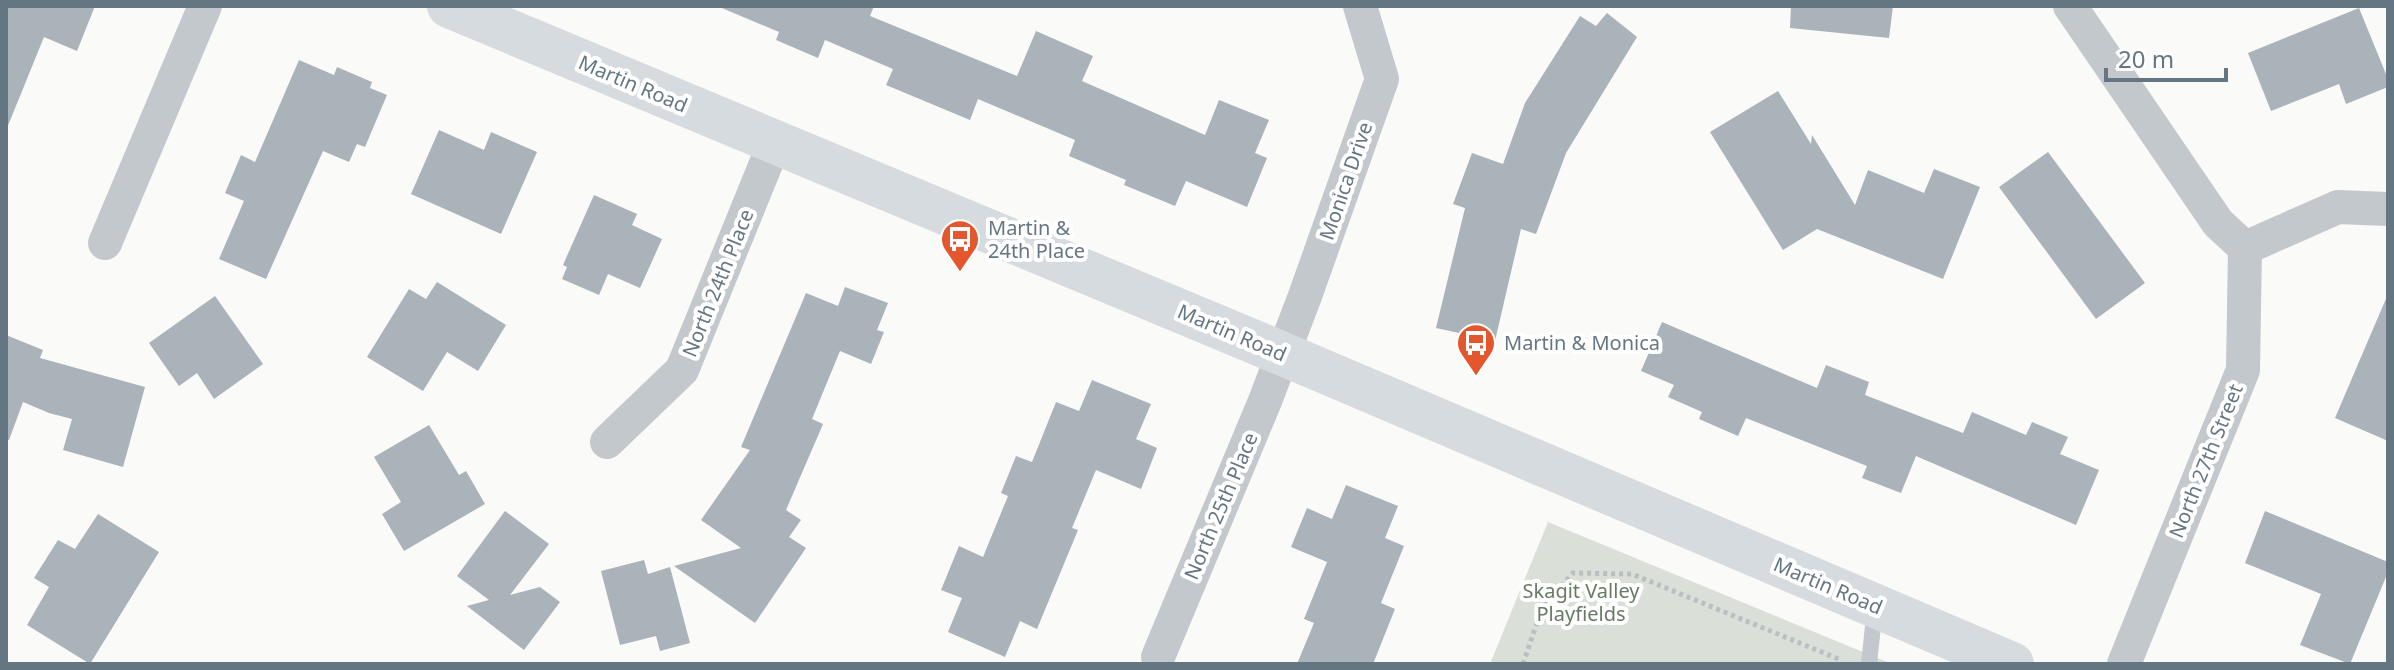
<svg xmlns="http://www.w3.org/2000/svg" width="2394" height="670" font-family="'Noto Sans',sans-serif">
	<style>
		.green { fill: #dadfd7 }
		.building { fill: #aab3b9 }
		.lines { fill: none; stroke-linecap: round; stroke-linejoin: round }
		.path { stroke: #bbbfc2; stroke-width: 5; stroke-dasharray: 4 4; stroke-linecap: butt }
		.lane { stroke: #c3c8cc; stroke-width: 16 }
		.street { stroke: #c3c8cc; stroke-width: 34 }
		.secondary { stroke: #d6dbdf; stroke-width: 44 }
		.labels { text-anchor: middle; stroke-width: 8; stroke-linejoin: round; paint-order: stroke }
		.street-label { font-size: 20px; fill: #657683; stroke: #fff }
		.poi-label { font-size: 20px; fill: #657683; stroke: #fff; text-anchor: start }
		.park-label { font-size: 20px; fill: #687a64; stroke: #fff }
	</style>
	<rect width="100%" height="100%" fill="#fafaf8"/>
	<polygon class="green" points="1548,522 1892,664 1490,664"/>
	<g class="building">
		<polygon points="6,6 95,6 77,51 44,37 7,128"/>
		<polygon points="717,6 874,6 870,16 1017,76 1036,31 1093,56 1082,81 1205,135 1219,100 1269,120 1255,153 1267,158 1247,207 1186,181 1175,206 1124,185 1126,180 1069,156 1075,140 978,99 970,120 886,85 893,69 825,40 818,58 776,40 779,32"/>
		<polygon points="1791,6 1893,6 1889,38 1790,28"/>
		<polygon points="2359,8 2388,79 2388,87 2346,104 2339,84 2271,111 2248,53"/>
		<polygon points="1607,13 1637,37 1566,153 1536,234 1521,229 1495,341 1436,328 1465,208 1453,204 1472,153 1503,164 1525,103 1580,16 1596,26"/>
		<polygon points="299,60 334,75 337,67 372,82 370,88 387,95 365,147 357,144 349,162 323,151 266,279 219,259 244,201 225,193 241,155 255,162"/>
		<polygon points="1778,91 1811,144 1812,135 1855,205 1868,170 1924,193 1934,169 1980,187 1943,279 1817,229 1783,250 1710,132"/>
		<polygon points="439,130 484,150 491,132 537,152 501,234 411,194"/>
		<polygon points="2048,152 2145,283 2096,319 1999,187"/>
		<polygon points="594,195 637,214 632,225 662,239 640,288 608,274 599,295 562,279 567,267 563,265"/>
		<polygon points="437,282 506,325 478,371 447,352 423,391 367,357 409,289 426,299"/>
		<polygon points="845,287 888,303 877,330 884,332 871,364 840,351 812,419 823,424 786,510 801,520 789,537 806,548 755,623 674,566 741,548 701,520 750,450 741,447 806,293 838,306"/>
		<polygon points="2388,294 2388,441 2335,418"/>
		<polygon points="215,296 263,364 214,399 197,373 179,386 149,343"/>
		<polygon points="1662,322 1817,388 1826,365 1869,382 1865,395 1963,433 1972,412 2026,435 2032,422 2068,437 2060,454 2099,470 2076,525 1916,456 1901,493 1862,478 1867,466 1746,418 1738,436 1699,419 1702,412 1668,397 1674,385 1641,371"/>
		<polygon points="6,335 43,350 40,358 145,387 123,467 63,450 72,419 49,413 23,402 9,440 6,440"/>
		<polygon points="1092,380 1151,404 1136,439 1157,448 1141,489 1096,470 1072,528 1078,530 1037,629 1020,621 1005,657 948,632 962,598 941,590 959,546 983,557 1008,496 1001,493 1016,456 1032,462 1056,402 1079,411"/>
		<polygon points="429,425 459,475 466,471 485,504 404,551 382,514 401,502 374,457"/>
		<polygon points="1346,485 1398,506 1385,538 1404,546 1381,603 1395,609 1373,664 1297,664 1314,623 1304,619 1327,562 1291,547 1307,508 1332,519"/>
		<polygon points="505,511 549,544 510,595 540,587 560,602 524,650 467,606 489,600 457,576"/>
		<polygon points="2265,511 2388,562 2388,572 2350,664 2300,645 2321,594 2245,563"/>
		<polygon points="98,514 159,552 90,664 27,625 49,587 34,578 58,540 75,549"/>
		<polygon points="644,560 648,574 670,567 690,643 660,651 656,636 620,645 601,571"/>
	</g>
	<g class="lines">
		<polyline class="path" points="1523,664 1542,608 1573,573 1632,574 1841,660"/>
		<polyline class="lane" points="1869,664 1875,607"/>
		<g class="street">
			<polyline points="2070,6 2218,223 2245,248 2338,207 2388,209"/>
			<polyline points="105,243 205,6"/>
			<polyline points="607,442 682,370 774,144"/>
			<polyline points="1158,657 1265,401 1305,296 1382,79 1360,6"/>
			<polyline points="2124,664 2243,370 2245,248"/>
		</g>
		<polyline class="secondary" points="449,6 1283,354 2012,664"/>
	</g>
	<defs>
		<symbol id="bus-pin" viewBox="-11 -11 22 30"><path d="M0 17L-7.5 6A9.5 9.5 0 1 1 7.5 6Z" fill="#e4572e" stroke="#fff"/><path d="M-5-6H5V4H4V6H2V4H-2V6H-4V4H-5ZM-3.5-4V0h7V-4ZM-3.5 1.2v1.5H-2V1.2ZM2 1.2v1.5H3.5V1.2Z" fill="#fff"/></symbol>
	</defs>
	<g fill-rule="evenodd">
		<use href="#bus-pin" x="938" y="217" width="44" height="60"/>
		<use href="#bus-pin" x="1454" y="321" width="44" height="60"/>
	</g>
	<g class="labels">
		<g class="street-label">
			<text transform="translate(633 84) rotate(23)" y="7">Martin Road</text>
			<text transform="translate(1346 181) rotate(-71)" y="7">Monica Drive</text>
			<text transform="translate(718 283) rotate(-68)" y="7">North 24th Place</text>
			<text transform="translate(1232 333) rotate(23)" y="7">Martin Road</text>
			<text transform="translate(2206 461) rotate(-68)" y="7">North 27th Street</text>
			<text transform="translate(1221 506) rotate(-67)" y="7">North 25th Place</text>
			<text transform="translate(1828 586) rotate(23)" y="7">Martin Road</text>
		</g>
		<g class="poi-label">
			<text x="988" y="235">Martin &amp;<tspan x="988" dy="23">24th Place</tspan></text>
			<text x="1504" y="350">Martin &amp; Monica</text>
		</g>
		<g class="park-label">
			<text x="1581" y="598">Skagit Valley<tspan x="1581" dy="23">Playfields</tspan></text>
		</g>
	</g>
	<rect width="2394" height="670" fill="none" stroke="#657683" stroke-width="16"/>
	<path d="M2106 68v12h120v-12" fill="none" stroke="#657683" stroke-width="4"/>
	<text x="2118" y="68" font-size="24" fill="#657683" stroke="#ffffff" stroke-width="6" paint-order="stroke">20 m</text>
</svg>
